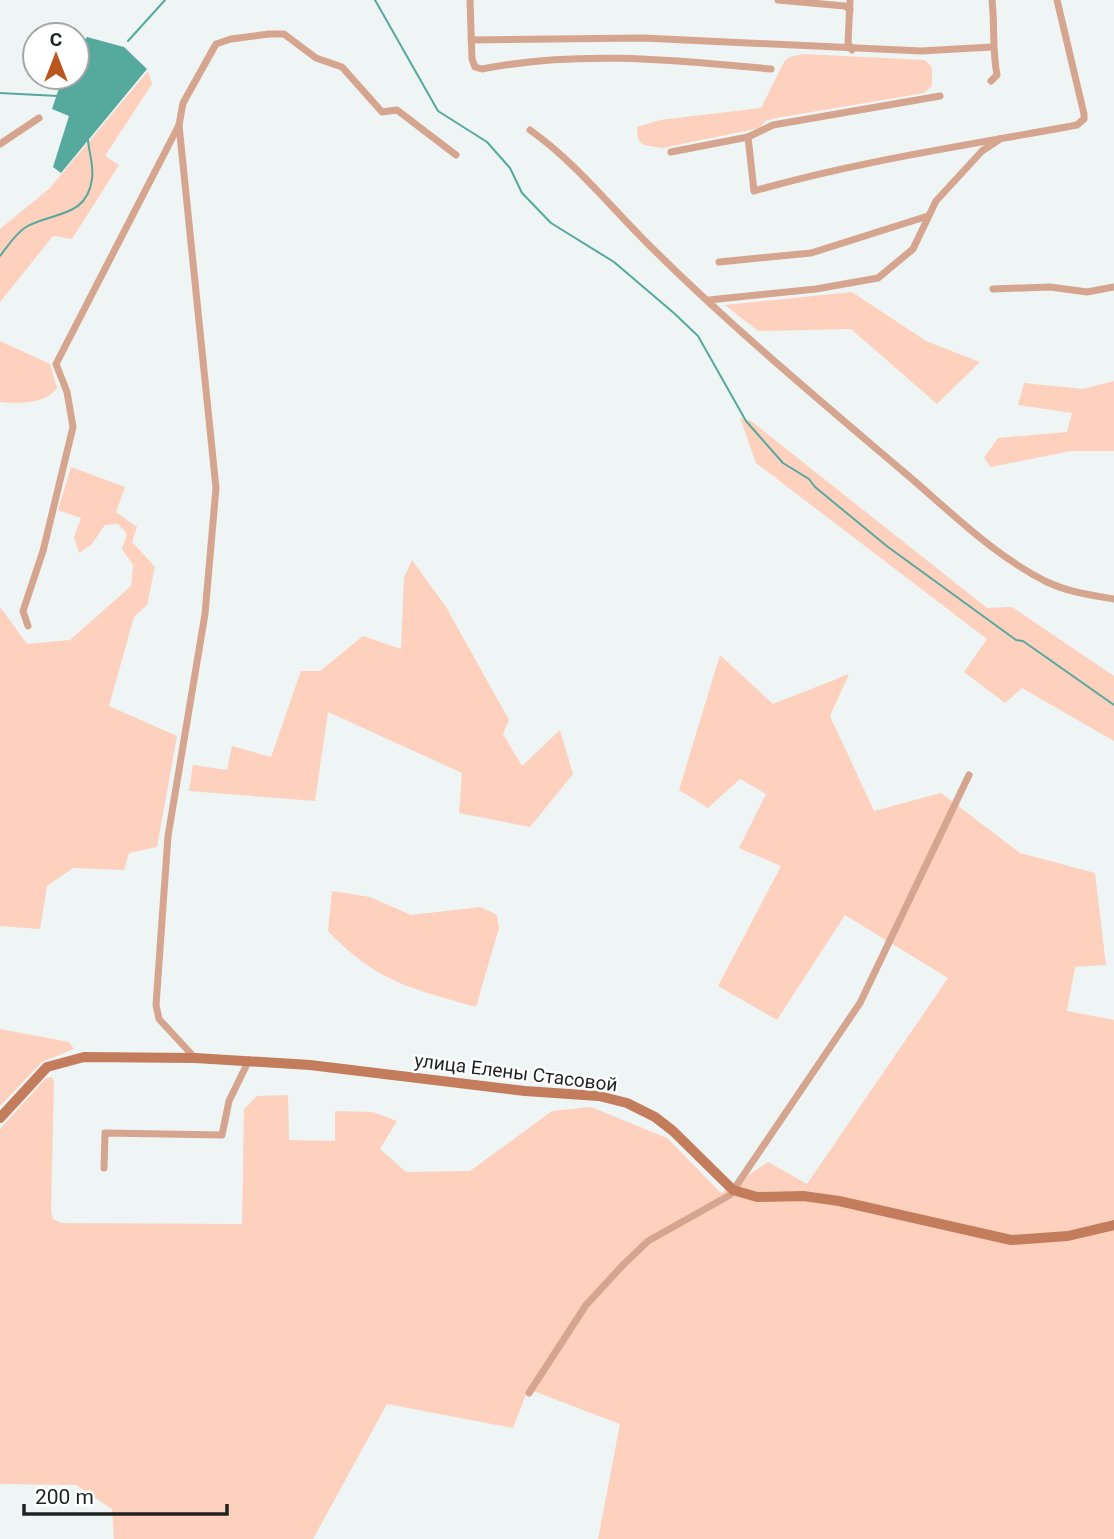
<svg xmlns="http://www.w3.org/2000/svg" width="1114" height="1539" font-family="Roboto,sans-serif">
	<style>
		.green { fill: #fdd1bd }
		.water { fill: #55a99d }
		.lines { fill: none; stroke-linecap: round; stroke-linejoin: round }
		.stream { stroke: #55a99d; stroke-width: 2 }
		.street { stroke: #d5a58f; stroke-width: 7 }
		.secondary { stroke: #c37d5d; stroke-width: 10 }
		.labels { text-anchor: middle; stroke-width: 5; stroke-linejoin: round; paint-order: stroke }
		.street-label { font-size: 19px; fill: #1f2221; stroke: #fff }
	</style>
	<rect width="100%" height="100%" fill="#eef5f4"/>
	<g class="green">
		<polygon points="803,54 925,60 932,67 932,86 924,93 776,118 765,121 760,128 662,148 643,145 638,139 637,127 660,120 761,108 784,62 789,57"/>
		<polygon points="148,71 152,84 105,156 119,165 72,239 53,236 0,302 0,229 50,188"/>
		<polygon points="852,292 926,341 980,362 937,404 851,329 758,331 725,305"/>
		<path d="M 0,341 L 50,364 L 57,388 C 46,404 18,404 0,402 Z"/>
		<polygon points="1114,381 1114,451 1071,451 991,467 984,458 998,438 1067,432 1072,413 1018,405 1024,383 1083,389"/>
		<polygon points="740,418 751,421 987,608 1012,607 1114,676 1114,741 1022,688 1005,703 964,672 987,639 756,463"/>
		<polygon points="71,467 125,487 116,512 137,527 132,542 155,567 147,605 134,617 109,706 177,736 157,847 129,853 124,870 73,868 47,886 40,929 0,926 0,607 27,644 70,640 131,586 133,565 122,549 127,534 118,524 105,525 91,545 79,553 74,537 81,518 58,510"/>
		<polygon points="412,560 446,607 509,720 503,734 522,766 560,730 573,774 530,827 459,813 462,773 328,712 315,801 189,791 193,765 227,770 232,746 271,757 301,671 320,671 363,636 401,649 404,577"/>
		<polygon points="720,655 773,704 849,674 830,716 874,811 941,793 1020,853 1095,873 1106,965 1075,967 1067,1011 1114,1020 1114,1539 598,1539 620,1424 528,1389 513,1428 387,1404 313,1539 114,1539 112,1509 76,1485 0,1484 0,1129 45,1079 51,1077 54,1081 51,1211 53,1219 61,1223 242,1224 244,1109 257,1096 288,1095 289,1140 335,1141 335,1111 373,1112 397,1121 380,1149 406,1172 470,1171 552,1111 591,1107 667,1138 721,1193 768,1162 807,1184 948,978 845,915 777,1020 718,986 781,866 739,848 766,794 740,779 708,808 679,790"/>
		<path d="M 332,891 L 370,897 L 411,915 L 481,907 L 497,915 L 499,928 L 476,1007 C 410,988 377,982 328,931 Z"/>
		<polygon points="0,1029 69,1042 74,1049 42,1062 0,1106"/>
	</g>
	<path class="water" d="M 87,37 L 124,47 L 147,69 L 61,173 L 53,167 L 69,116 L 52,109 L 59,88 C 87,81 70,56 87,37 Z"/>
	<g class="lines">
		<g class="stream">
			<polyline points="375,0 438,111 487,142 510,168 522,193 551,223 614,262 675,314 698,336 746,421 783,463 809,479 815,487 888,547 1016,640 1023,641 1114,705"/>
			<polyline points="128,41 165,0"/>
			<polyline points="0,93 58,96"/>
			<path d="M 0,256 C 8,246 15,234 26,227 C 52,212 87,218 92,179 C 94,166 89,153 88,140"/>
		</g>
		<g class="street">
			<path d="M 470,0 L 472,59 L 475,67 L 482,69 C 579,50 673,60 771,69"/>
			<polyline points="778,0 845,6 850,10"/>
			<polyline points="850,0 848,43 852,50"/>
			<polyline points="471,40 643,38 921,51 992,47"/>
			<path d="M 991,81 L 997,75 C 992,50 995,26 992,0"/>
			<polyline points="179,125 216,488 205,614 168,836 156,1005 159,1019 195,1058"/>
			<path d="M 530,130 C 575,162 608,204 647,243 C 728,324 818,399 905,473 C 950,511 994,556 1047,582 C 1068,592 1091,595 1114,599"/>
			<path d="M 748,137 L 754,191 C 859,161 969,145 1077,125 L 1084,119 L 1084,114 L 1057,0"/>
			<polyline points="0,144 39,118"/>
			<polyline points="671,152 748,137 773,125 940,96"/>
			<polyline points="719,262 811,253 928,216"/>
			<polyline points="993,289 1050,287 1087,292 1114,287"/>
			<polyline points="709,300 816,289 878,278 913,249 936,201 982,151 1000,139"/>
			<polyline points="28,626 23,611 43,551 73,427 67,392 56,364 179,125 183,103 216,44 231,39 269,34 284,34 316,58 342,67 382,112 397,110 456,155"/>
			<polyline points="104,1168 105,1133 222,1135 229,1101 249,1060"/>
			<polyline points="529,1393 586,1305 623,1265 648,1241 730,1195 860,1003 969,775"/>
		</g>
		<polyline class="secondary" points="0,1118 47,1067 84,1057 195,1058 310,1065 525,1091 599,1096 627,1103 655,1117 673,1131 733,1190 757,1197 803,1196 839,1201 1011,1240 1068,1236 1114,1225"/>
	</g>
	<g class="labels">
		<g class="street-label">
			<text transform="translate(516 1072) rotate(7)" y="7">улица Елены Стасовой</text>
		</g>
	</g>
	<g transform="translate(56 56)"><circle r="33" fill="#ffffff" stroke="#a5a7a6" stroke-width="2"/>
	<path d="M0-5L12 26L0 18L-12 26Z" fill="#ba5720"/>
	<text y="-10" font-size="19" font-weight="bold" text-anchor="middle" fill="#1f2221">С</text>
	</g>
	<path d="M24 1504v10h203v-10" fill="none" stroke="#1f2221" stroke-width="3.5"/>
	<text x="35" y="1504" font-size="21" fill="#1f2221" stroke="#ffffff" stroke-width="5" paint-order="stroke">200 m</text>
</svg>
